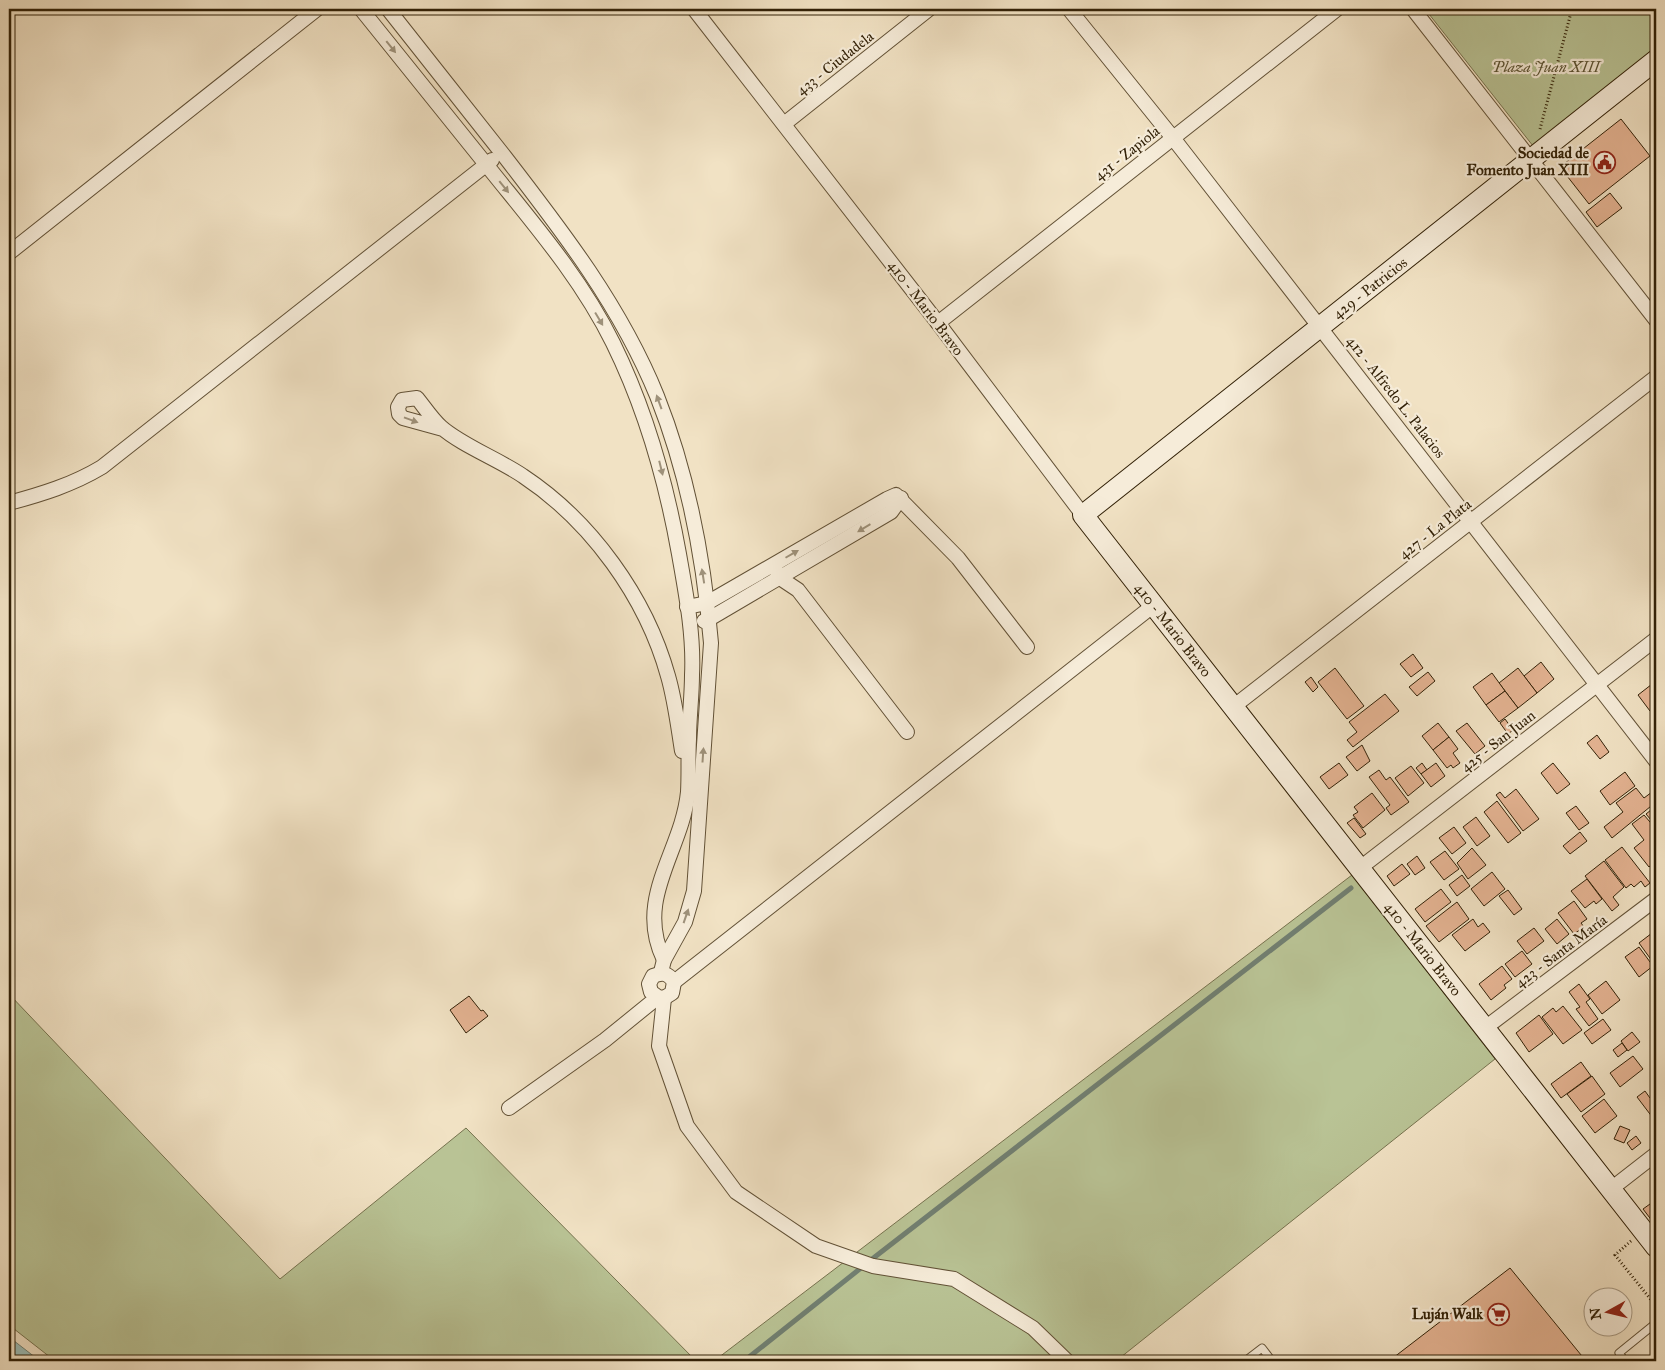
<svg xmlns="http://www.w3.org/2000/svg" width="1665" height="1370" font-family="'IM FELL Great Primer',serif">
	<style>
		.green { fill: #b9c395; stroke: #76724e }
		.water { fill: #9bbdb7; stroke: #717f71 }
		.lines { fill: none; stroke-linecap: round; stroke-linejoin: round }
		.stream { stroke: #717f71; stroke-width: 5 }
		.building { fill: #e4b392; stroke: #322107 }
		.lane-casing { stroke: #625136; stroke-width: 9 }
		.street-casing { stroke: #625136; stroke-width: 16 }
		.secondary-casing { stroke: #322107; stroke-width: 22 }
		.path { stroke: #322107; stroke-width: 3; stroke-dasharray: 1 2.5; stroke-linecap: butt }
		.lane { stroke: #f6ecd9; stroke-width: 7 }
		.street { stroke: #f6ecd9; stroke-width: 14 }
		.secondary { stroke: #f6ecd9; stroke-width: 20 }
		.oneway { fill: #9e917a }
		.labels { text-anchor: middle; stroke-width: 4.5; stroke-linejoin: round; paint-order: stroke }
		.street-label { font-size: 15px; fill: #322107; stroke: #f6ecd9 }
		.park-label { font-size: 15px; font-style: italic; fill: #5a5232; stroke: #f6ecd9 }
		.poi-label { font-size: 15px; font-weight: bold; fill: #322107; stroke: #f6ecd9; text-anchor: end }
	</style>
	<rect width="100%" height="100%" fill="#f1e2c4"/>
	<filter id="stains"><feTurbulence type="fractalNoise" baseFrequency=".004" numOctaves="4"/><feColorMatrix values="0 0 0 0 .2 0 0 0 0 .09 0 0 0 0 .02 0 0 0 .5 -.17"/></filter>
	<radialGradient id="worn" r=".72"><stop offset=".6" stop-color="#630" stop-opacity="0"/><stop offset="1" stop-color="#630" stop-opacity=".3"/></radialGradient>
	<g class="green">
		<polygon points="1425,9 1656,9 1656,55 1537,151"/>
		<polygon points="1352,875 1495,1059 1116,1361 714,1361"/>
		<polygon points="9,994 280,1279 466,1128 696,1361 55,1361 9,1325"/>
	</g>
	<polygon class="water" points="9,1337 40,1361 9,1361"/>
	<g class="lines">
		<polyline class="stream" points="744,1361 876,1256 1351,888"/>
	</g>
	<g class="building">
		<polygon points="1621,119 1650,156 1589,204 1560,167"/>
		<polygon points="1610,193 1622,208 1597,227 1586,212"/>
		<polygon points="1413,654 1423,668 1411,677 1400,664"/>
		<polygon points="1541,662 1554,679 1537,693 1524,676"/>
		<polygon points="1335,668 1364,706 1347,719 1318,682"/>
		<polygon points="1518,668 1537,693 1518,708 1499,683"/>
		<polygon points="1428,672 1435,681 1417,696 1409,687"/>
		<polygon points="1492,673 1505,691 1486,705 1473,687"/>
		<polygon points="1311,677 1318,687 1313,692 1305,682"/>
		<polygon points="1656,681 1656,706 1650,711 1638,695"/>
		<polygon points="1505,691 1518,708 1499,722 1486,705"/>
		<polygon points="1385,694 1399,711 1353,747 1347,740 1357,732 1349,722"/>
		<polygon points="1505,719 1513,730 1508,734 1500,723"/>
		<polygon points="1438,723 1449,737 1433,750 1422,736"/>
		<polygon points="1467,723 1485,746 1475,754 1456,731"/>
		<polygon points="1597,735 1609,752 1600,759 1587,743"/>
		<polygon points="1449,737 1458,749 1453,753 1460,763 1453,768 1451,765 1447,768 1433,750"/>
		<polygon points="1362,745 1370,761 1357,771 1346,757"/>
		<polygon points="1339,763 1348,775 1329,789 1320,777"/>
		<polygon points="1422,763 1427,770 1421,774 1416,768"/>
		<polygon points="1436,763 1445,776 1431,787 1421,774"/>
		<polygon points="1553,763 1570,784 1557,794 1541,773"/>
		<polygon points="1411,766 1424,783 1408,796 1395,778"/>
		<polygon points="1379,770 1386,780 1390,777 1409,802 1391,815 1386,808 1390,805 1369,777"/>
		<polygon points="1625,772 1635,786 1610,805 1600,791"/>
		<polygon points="1636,788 1644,798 1656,789 1656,802 1612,838 1604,827 1623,812 1616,803"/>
		<polygon points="1516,789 1539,819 1523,831 1496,795 1500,792 1505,798"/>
		<polygon points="1372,793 1385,810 1363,828 1353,815 1358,812 1354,807"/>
		<polygon points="1497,801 1521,833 1508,843 1484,812"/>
		<polygon points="1576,806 1589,823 1579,830 1566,813"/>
		<polygon points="1656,806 1656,815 1651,820 1646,814"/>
		<polygon points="1644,815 1656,829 1656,861 1649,867 1634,848 1644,840 1632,824"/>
		<polygon points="1476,817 1490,836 1477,846 1463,827"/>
		<polygon points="1354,818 1366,834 1360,838 1347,823"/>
		<polygon points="1454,827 1466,843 1452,854 1439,838"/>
		<polygon points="1580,832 1587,841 1570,854 1563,846"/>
		<polygon points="1622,847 1650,883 1645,887 1641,881 1634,887 1631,884 1626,888 1605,860"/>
		<polygon points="1472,848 1486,865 1468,879 1457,863"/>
		<polygon points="1445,851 1459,869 1444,880 1430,862"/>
		<polygon points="1417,856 1425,868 1415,875 1407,864"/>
		<polygon points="1604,861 1624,887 1613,897 1619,905 1612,911 1585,876"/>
		<polygon points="1402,864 1410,874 1394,886 1387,876"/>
		<polygon points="1492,872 1505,889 1484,906 1471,889"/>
		<polygon points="1462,875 1470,886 1457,896 1449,885"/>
		<polygon points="1587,879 1602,899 1596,904 1594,901 1585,908 1571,891"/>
		<polygon points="1441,889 1451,902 1425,922 1415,909"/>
		<polygon points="1508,890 1522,909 1514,915 1499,896"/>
		<polygon points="1574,901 1587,919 1581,923 1584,927 1574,934 1558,913"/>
		<polygon points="1457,902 1469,919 1439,942 1426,926"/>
		<polygon points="1473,919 1478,927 1483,923 1490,932 1465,951 1452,935"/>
		<polygon points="1557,919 1569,934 1557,944 1545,929"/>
		<polygon points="1534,928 1544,941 1527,954 1517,941"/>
		<polygon points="1656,930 1656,964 1655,965 1639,943"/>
		<polygon points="1639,947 1653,966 1639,977 1625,957"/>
		<polygon points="1522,951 1532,964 1515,977 1505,964"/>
		<polygon points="1502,966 1512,979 1504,985 1506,988 1491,1000 1479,984"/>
		<polygon points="1606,981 1620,1000 1602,1014 1588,995"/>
		<polygon points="1579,984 1590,999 1586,1002 1598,1019 1589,1026 1576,1009 1580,1007 1569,992"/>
		<polygon points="469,996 481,1011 483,1010 488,1016 466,1033 450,1010"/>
		<polygon points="1563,1006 1582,1030 1563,1044 1542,1017 1553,1008 1556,1012"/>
		<polygon points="1539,1015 1553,1034 1529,1052 1516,1033"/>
		<polygon points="1603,1019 1611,1030 1592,1044 1584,1033"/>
		<polygon points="1632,1032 1640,1042 1628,1051 1621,1041"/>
		<polygon points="1622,1043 1627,1050 1618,1057 1613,1050"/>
		<polygon points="1633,1056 1643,1069 1620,1087 1610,1073"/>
		<polygon points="1581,1062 1591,1076 1561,1098 1551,1084"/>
		<polygon points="1592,1076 1605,1094 1581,1112 1567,1094"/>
		<polygon points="1645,1091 1650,1098 1656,1093 1656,1122 1637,1097"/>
		<polygon points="1604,1099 1617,1116 1595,1133 1582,1116"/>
		<polygon points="1620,1126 1630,1130 1624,1143 1614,1139"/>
		<polygon points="1636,1136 1641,1143 1632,1150 1627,1143"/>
		<polygon points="1650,1204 1656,1212 1656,1226 1643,1209"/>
		<polygon points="1510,1268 1586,1361 1389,1361"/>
	</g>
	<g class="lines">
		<defs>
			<g id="lane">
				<polyline points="1245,1361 1262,1348 1272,1361"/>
				<polyline points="1625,1361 1619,1353 1656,1323"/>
			</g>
			<g id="street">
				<path d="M 361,9 C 406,65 452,122 497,178 C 539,230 583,282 613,343 C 646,410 666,481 679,554 C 686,594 694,635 692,675 C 692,697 689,718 689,739 C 688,757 689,774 688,792 C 682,852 634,898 664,960"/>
				<path d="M 388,9 C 427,58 466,108 505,157 C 563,232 621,307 657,396 C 688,474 704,560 711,643 L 694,891 L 685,922 L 664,960 L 661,972"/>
				<polyline points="694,9 938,323 1083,515"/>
				<polyline points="1069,9 1173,138 1656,761"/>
				<polyline points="1413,9 1656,320"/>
				<polyline points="784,124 929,9"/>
				<polyline points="9,253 317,9"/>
				<polyline points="938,323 1337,9"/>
				<path d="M 443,429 L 403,418 L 399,414 L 398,407 L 402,400 L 417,398 C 425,408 432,419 441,427 C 461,445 500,460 523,476 C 591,521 646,597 668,676 C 675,700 678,726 682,751"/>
				<path d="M 9,503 C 42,494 72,485 102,467 L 492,160"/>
				<polyline points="777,572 780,578 798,590 907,732"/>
				<polyline points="687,607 707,603 887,499 896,495 958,558 1027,647"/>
				<polyline points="704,621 709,619 891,512 901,498"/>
				<polyline points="1233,707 1656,377"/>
				<polyline points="1360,868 1656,639"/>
				<polyline points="674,982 1154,605"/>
				<polyline points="664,998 659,1046 687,1126 736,1192 816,1246 873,1266 954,1279 1033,1328 1067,1361"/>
				<polyline points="1485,1028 1656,899"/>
				<path d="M 509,1108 L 605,1040 L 658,997 L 664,998 L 672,993 L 674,982 C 668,973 663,972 653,976 L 649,984 L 651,992 L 658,997"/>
				<polyline points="1611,1189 1656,1154"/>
			</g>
			<polyline id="secondary" points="1656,60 1083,515 1656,1247"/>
		</defs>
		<use href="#lane" class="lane-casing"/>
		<use href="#street" class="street-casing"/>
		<use href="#secondary" class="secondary-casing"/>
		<g class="path">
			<polyline points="1540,129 1572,9"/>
			<polyline points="1631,1241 1615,1255 1656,1306"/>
		</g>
		<use href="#lane" class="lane"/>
		<use href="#street" class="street"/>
		<use href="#secondary" class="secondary"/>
	</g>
	<defs><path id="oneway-solid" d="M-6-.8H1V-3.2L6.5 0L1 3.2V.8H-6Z" transform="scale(1.25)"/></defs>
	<g class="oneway">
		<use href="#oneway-solid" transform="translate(391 47) rotate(51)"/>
		<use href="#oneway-solid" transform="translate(504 187) rotate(51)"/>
		<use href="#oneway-solid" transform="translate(599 319) rotate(59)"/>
		<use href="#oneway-solid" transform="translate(659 402) rotate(-110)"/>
		<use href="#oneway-solid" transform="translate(411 420) rotate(20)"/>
		<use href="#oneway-solid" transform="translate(661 468) rotate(76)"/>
		<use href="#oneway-solid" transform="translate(864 528) rotate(149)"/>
		<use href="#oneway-solid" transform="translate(792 554) rotate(-30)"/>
		<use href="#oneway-solid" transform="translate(703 576) rotate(-99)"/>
		<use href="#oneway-solid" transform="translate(703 755) rotate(-86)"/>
		<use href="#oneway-solid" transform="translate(686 916) rotate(-71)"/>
	</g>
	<defs>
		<symbol id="civic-ring" viewBox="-11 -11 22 22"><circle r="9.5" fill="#f6ecd9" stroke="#8f2418" stroke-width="1.5"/><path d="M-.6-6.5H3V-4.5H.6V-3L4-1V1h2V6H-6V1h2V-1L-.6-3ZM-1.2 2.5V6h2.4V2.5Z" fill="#8f2418"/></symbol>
		<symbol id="supermarket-ring" viewBox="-11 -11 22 22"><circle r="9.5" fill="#f6ecd9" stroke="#8f2418" stroke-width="1.5"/><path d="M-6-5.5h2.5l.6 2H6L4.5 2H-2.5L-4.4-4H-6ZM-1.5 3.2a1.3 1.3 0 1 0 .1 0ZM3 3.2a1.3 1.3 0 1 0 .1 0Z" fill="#8f2418"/></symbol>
	</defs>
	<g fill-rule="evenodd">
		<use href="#civic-ring" x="1592" y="150" width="25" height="25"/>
		<use href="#supermarket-ring" x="1486" y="1302" width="25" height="25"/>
	</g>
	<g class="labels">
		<g class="street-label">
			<text transform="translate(835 63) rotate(-38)" y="5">433 - Ciudadela</text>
			<text transform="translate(1127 153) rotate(-38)" y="5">431 - Zapiola</text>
			<text transform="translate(1370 288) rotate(-38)" y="5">429 - Patricios</text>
			<text transform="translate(926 308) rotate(53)" y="5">410 - Mario Bravo</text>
			<text transform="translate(1396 397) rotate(52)" y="5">412 - Alfredo L. Palacios</text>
			<text transform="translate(1435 529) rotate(-38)" y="5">427 - La Plata</text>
			<text transform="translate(1173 630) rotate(52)" y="5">410 - Mario Bravo</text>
			<text transform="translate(1498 741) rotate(-38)" y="5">425 - San Juan</text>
			<text transform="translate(1423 949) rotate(52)" y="5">410 - Mario Bravo</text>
			<text transform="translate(1561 951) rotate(-37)" y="5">423 - Santa María</text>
		</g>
		<g class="park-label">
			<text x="1546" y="72">Plaza Juan XIII</text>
		</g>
		<g class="poi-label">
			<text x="1589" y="158">Sociedad de<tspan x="1589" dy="17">Fomento Juan XIII</tspan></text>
			<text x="1483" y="1319">Luján Walk</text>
		</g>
	</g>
	<rect width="1665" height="1370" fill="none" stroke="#f1e2c4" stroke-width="30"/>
	<rect x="10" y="10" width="1645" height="1350" fill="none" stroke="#322107" stroke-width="2.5"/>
	<rect x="15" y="15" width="1635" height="1340" fill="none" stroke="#322107"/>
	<g transform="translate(1608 1312) rotate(262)"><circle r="24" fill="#f6ecd9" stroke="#a89b85"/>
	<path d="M0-4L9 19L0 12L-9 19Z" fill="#8f2418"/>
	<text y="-8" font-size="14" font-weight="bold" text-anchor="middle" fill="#322107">N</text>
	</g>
	<rect width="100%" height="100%" filter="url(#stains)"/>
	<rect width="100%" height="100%" fill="url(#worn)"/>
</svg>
